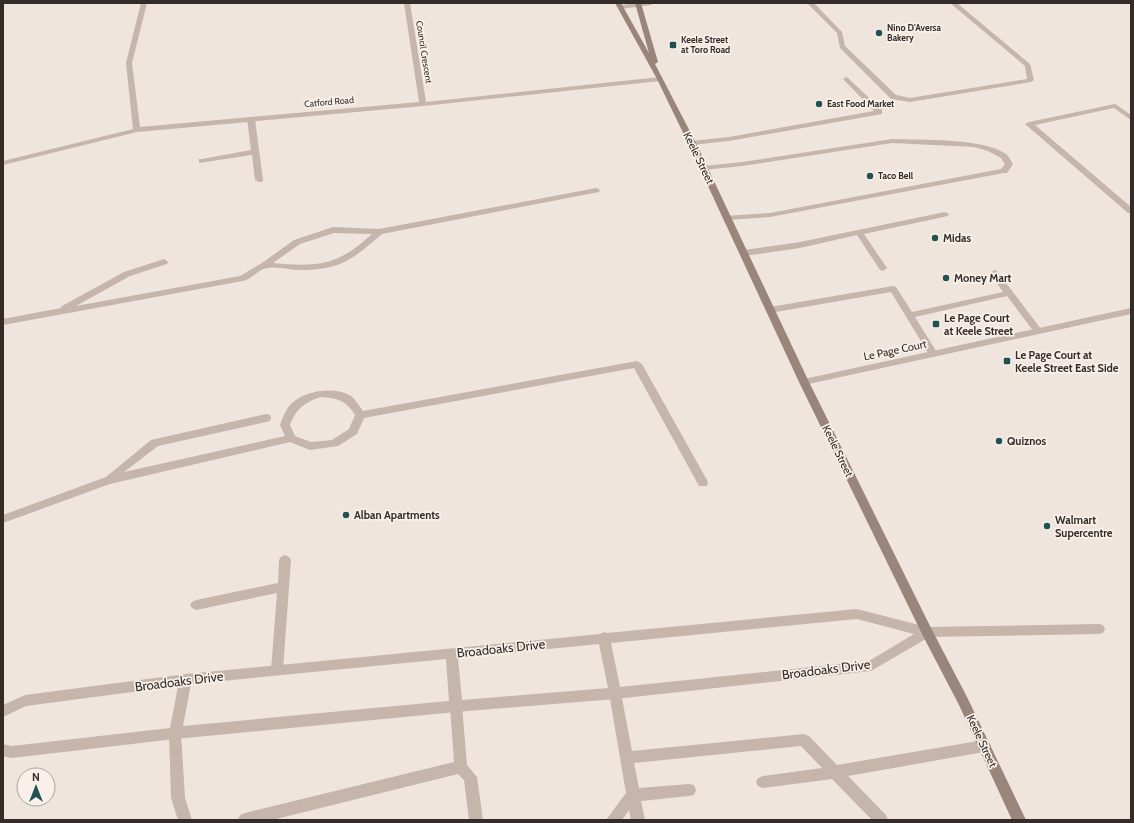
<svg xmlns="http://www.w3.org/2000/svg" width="1134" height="823" font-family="Cabin,sans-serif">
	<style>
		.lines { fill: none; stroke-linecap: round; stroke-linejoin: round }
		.lane { fill: #c6b5aa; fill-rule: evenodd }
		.street { fill: #c6b5aa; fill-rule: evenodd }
		.secondary { fill: #9a857b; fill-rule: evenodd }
		.poi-dot { fill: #225152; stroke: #f8f0e9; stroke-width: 1.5 }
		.labels { text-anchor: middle; stroke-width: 3.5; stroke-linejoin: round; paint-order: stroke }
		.far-poi-label { font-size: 9px; font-weight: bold; fill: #342c29; stroke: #f8f0e9; text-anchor: start }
		.far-street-label { font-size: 9px; fill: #342c29; stroke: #f8f0e9 }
		.street-label { font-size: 11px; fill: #342c29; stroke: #f8f0e9 }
		.poi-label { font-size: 11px; font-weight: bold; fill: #342c29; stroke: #f8f0e9; text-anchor: start }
		.near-street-label { font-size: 13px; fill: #342c29; stroke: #f8f0e9 }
	</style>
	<rect width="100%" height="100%" fill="#efe5dd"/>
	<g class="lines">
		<g class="lane">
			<polygon points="807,3 814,3 842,32 845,46 896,95 910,98 1027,79 1025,66 950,3 957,3 1030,64 1034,80 1031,82 910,102 891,99 840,48 837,33"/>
			<polygon points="846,77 848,78 882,110 882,114 729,141 692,145 688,143 692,141 729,137 874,111 844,80 843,79"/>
			<polygon points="1115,104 1131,115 1131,120 1114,108 1035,125 1131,207 1131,213 1128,213 1025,124 1029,122"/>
			<polygon points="248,117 254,117 255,119 263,180 262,182 259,182 255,180 252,155 199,163 199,159 202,159 251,150 247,119"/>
			<path d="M 892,139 C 920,140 984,138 1006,154 C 1009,156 1011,161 1013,164 L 1007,173 L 1004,173 L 770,217 L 727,220 L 724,220 L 723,218 L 724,216 L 770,213 L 1001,169 L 1005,164 L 1001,158 L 988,151 L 974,147 L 892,143 L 742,166 L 704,170 L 700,168 L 704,166 L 742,162 Z"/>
			<path d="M 596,188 L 600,190 L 599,192 L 382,234 C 353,259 341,270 301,270 C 290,270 277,266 267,268 C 259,269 252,279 243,281 L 3,325 L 3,319 L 61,308 L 62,306 L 124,272 L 164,259 L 168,262 L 167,264 L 130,276 L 76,306 L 240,276 L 262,263 L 294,240 L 333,227 L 379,229 ZM 334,233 L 372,234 C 337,266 319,267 273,263 L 300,244 Z"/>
			<polygon points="945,212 949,214 948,216 864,234 887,268 883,271 880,270 857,235 800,248 744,256 740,253 744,250 800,242"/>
			<polygon points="994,270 997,271 1041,329 1043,331 1041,333 1035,333 1007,296 915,317 938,354 933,357 930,356 891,292 770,313 765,310 770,307 893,286 896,287 912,312 1003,292 990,273"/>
			<path d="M 637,361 L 642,364 L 707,480 L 708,483 L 707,486 L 699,486 L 634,368 L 364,418 L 357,434 L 338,446 L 310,450 L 290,442 L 110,484 L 3,523 L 3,515 L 106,477 L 151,440 L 266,414 L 270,415 L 271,418 L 270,421 L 266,422 L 158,446 L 124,472 L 285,436 L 280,425 C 283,417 286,409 292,403 C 306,390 335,386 351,396 C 356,400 359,406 363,411 ZM 320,397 C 337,398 346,400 355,415 L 349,429 L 332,440 L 311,442 L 295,436 L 290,425 C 296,409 304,403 320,397 Z"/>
			<polygon points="285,555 289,557 291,560 283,670 281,674 277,675 273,674 271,670 277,593 196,610 192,608 190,605 192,602 196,600 278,583 279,560 281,557"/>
			<polygon points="1099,624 1103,625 1105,629 1103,633 1099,634 927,637 923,636 921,632 923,628 927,627"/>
			<polygon points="615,687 619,689 621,693 632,751 804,734 809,736 837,765 984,740 989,742 991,746 989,750 984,752 848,776 886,815 888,820 872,820 832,779 763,788 758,786 756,782 758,778 763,776 822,768 801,746 634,763 639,788 689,784 694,785 696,790 694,795 689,796 641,801 645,820 631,820 629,810 622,820 606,820 626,793 609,693 611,689"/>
			<polygon points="456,700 460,702 462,706 467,765 477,777 483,820 469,820 464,780 458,774 272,820 238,820 240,815 245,813 454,762 450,706 452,702"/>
			<polygon points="175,727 180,729 181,733 185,798 192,820 178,820 171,798 169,733 170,729"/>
		</g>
		<g class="street">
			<polygon points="141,3 147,3 132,63 140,127 419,102 404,3 410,3 426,102 660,77 663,79 660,81 423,106 137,132 3,165 3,161 133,129 126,63"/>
			<polygon points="637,3 654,3 651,5 621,9 618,7 621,5"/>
			<polygon points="1131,308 1131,314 804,385 799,382 804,379"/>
			<path d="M 857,609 L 927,627 L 931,628 L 933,632 L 931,636 L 871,671 L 615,699 L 456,712 L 175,739 L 12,758 L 3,756 L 3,744 L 12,746 L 170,728 L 178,686 L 26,706 L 3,717 L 3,705 L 25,695 L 186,674 L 600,634 L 604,632 L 607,633 ZM 857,619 L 914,634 L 869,661 L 620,687 L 611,643 ZM 599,644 L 608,688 L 462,700 L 458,658 ZM 446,659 L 449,701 L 183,726 L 191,684 Z"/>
		</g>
		<polygon class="secondary" points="615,3 621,3 649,53 635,3 641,3 658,62 655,64 696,143 809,382 931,628 967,697 1026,820 1012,820 959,705 923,636 799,382 688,143 657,79"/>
	</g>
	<g class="poi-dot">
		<circle cx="879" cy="33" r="4"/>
		<rect x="669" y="41" width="8" height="8" rx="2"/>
		<circle cx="819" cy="104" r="4"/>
		<circle cx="870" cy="176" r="4"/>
		<circle cx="935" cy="238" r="4"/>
		<circle cx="946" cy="278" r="4"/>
		<rect x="932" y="320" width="8" height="8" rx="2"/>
		<rect x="1003" y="357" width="8" height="8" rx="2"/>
		<circle cx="999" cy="441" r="4"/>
		<circle cx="346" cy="515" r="4"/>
		<circle cx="1047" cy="526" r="4"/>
	</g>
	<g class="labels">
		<g class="far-poi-label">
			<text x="887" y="31">Nino D'Aversa<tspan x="887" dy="10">Bakery</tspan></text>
			<text x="681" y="43">Keele Street<tspan x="681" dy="10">at Toro Road</tspan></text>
			<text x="827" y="107">East Food Market</text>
			<text x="878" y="179">Taco Bell</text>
		</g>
		<g class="far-street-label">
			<text transform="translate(424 52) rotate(81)" y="3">Council Crescent</text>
			<text transform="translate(329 102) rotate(-5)" y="3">Catford Road</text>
		</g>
		<g class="street-label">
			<text transform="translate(699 158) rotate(64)" y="4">Keele Street</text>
			<text transform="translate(895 350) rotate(-12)" y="4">Le Page Court</text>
			<text transform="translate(838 451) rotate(64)" y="4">Keele Street</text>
			<text transform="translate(982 741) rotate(65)" y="4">Keele Street</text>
		</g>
		<g class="poi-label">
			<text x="943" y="242">Midas</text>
			<text x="954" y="282">Money Mart</text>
			<text x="944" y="322">Le Page Court<tspan x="944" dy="13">at Keele Street</tspan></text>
			<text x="1015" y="359">Le Page Court at<tspan x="1015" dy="13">Keele Street East Side</tspan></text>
			<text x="1007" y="445">Quiznos</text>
			<text x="354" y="519">Alban Apartments</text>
			<text x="1055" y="524">Walmart<tspan x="1055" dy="13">Supercentre</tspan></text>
		</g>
		<g class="near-street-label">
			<text transform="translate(501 648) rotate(-6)" y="5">Broadoaks Drive</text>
			<text transform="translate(826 669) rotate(-7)" y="5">Broadoaks Drive</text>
			<text transform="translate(179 681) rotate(-7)" y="5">Broadoaks Drive</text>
		</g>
	</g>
	<rect width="1134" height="823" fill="none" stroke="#342c29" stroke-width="8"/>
	<g transform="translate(36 787)"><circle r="19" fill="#f8f0e9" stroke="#aaa29c"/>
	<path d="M0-3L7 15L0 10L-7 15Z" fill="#225152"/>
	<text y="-6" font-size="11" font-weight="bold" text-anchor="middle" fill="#342c29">N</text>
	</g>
</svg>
